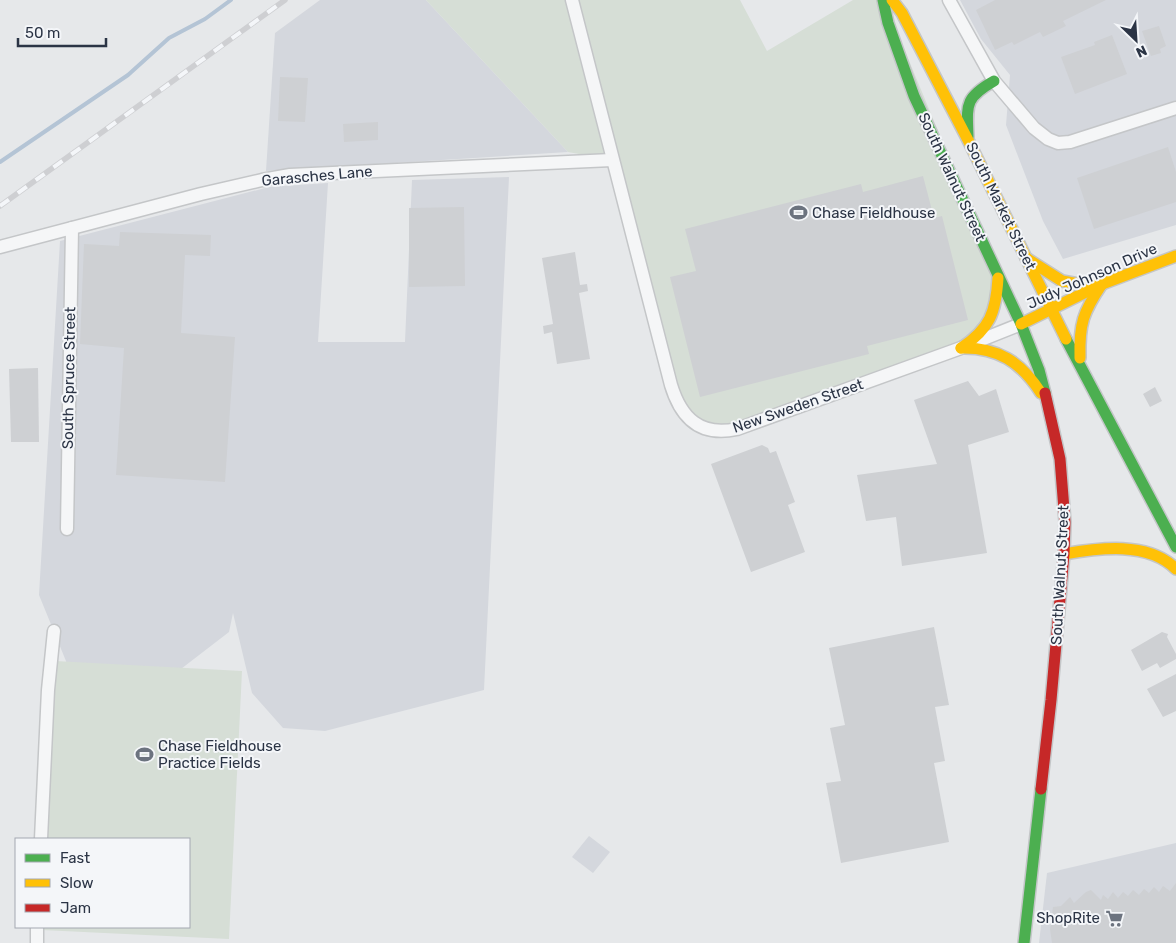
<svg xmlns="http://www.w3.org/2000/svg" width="1176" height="943" font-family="Rubik,sans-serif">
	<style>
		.built { fill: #d4d7dd }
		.green { fill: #d6ded6 }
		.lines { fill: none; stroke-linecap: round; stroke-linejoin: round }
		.stream { stroke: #b4c4d5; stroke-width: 4 }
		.building { fill: #ced0d3 }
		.street-casing { stroke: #c4c6c8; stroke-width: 15 }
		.fast-casing { stroke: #c4c6c8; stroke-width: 14 }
		.slow-casing { stroke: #c4c6c8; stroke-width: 14 }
		.jam-casing { stroke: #c4c6c8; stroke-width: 14 }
		.street { stroke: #f5f6f7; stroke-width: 12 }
		.fast { stroke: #4caf50; stroke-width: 11 }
		.slow { stroke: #ffc107; stroke-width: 11 }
		.jam { stroke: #c62828; stroke-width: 11 }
		.rail-casing { stroke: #cecfd2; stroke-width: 5.5 }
		.rail { stroke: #f4f6f9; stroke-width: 4; stroke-dasharray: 11; stroke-linecap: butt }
		.labels { text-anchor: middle; stroke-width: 4; stroke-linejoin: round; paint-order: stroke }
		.street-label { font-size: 15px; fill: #2b3445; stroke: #f4f6f9 }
		.poi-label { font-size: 15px; fill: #2b3445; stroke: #f4f6f9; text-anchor: start }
	</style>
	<rect width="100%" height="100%" fill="#e6e8ea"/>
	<g class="built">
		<polygon points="320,0 426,0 568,152 266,171 275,33"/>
		<polygon points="960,0 1176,0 1176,225 1063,259 1043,221 1006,125 1010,75 981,39"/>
		<polygon points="509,177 484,690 325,731 283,728 252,693 233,613 229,632 151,692 77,688 39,595 60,241 269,187 328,183 318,342 405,342 412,180"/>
		<polygon points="589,836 610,852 593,873 572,857"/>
		<polygon points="1176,843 1176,943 1039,943 1047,873"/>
	</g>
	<g class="green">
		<polygon points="426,0 740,0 767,51 853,0 884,0 998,276 978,337 726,432 684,413 612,160 568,152"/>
		<polygon points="55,661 242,671 229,939 42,930 42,927 189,927 189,839 47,839"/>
	</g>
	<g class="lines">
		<polyline class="stream" points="0,162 128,75 169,38 205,19 231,0"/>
	</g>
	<g class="building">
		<polygon points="995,0 1106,0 1063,21 1066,26 1043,37 1040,32 1014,45 1012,42 995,50 976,10"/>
		<polygon points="1159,26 1166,46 1160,49 1161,53 1151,56 1142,31"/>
		<polygon points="1112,35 1127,74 1075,94 1061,57 1095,45 1094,42"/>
		<polygon points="280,77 308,78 305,122 278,121"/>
		<polygon points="378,122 378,140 344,142 343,124"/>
		<polygon points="1168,147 1176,172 1176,202 1094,229 1077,178"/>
		<polygon points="923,176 934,218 942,216 968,320 867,346 869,354 700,397 670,277 696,271 685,229 861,184 863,192"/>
		<polygon points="464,207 465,286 409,287 409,208"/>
		<polygon points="120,232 211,235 210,256 185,255 181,333 235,337 225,482 116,475 124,348 80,344 84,244 119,246"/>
		<polygon points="575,252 580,285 587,284 588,291 579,293 590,359 557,364 552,332 544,334 543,326 553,324 542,258"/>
		<polygon points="38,368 39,442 11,442 9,369"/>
		<polygon points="968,381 979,396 996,389 1009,432 968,445 987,553 902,566 896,517 866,521 857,475 937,464 914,400"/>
		<polygon points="1155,387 1162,401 1150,407 1143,394"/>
		<polygon points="762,445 768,448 770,453 776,451 795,502 788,505 805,552 751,572 711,464"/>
		<polygon points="934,627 949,705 935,707 945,761 934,763 949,842 841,863 826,783 841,781 830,728 845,725 829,648"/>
		<polygon points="1162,632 1168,634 1167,637 1176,654 1176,659 1160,668 1157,663 1142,671 1131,650"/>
		<polygon points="1176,674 1176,711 1163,717 1147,689"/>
		<polygon points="1176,883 1176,943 1052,943 1050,929 1053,907 1061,906 1070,897 1074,903 1086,892 1091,890 1101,900 1103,895 1108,899 1113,892 1118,898 1123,892 1128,896 1133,890 1139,895 1144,889 1149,893 1154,887 1159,892 1163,886 1170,891"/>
	</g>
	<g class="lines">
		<defs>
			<g id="street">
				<path d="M 572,0 L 671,385 C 681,418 700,437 737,429 L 961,348 L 1021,324"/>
				<polyline points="949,0 994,81 1034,128 1048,139 1058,143 1070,142 1176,108"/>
				<polyline points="0,247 201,194 262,180 290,175 612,160"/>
				<polyline points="67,529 72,228"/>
				<polyline points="41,839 48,690 54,631"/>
				<polyline points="37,927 37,943"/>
			</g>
			<g id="fast">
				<polyline points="883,0 888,23 914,96 1021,324 1039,370 1045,393"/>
				<path d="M 968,137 C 967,105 964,98 994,81"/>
				<polyline points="1066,339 1176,547"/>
				<polyline points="1024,943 1041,789"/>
			</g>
			<g id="slow">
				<polyline points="892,0 902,13 969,142 1066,339"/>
				<polyline points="1026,258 1062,281 1079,284 1102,284"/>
				<polyline points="1021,324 1102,284 1176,256"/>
				<path d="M 961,348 C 998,347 1021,362 1041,393"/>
				<path d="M 961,348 C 990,329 996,312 998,278"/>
				<path d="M 1080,358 C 1079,324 1083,312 1102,284"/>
				<path d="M 1064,554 C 1099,548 1148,541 1176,569"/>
			</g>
			<polyline id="jam" points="1041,789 1051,700 1064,554 1065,522 1060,459 1045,393"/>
		</defs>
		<use href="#street" class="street-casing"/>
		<use href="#fast" class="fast-casing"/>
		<use href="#slow" class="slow-casing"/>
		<use href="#jam" class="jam-casing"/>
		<use href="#street" class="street"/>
		<use href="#fast" class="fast"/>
		<use href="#slow" class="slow"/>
		<use href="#jam" class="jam"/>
		<defs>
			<polyline id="rail" points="0,206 285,0"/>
		</defs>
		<use href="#rail" class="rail-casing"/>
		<use href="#rail" class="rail"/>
	</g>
	<defs>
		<symbol id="stadium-bare" viewBox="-9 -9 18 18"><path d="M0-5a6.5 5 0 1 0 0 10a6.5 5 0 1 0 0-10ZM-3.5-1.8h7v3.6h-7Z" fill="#6c737f" stroke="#f4f6f9" stroke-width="2.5" paint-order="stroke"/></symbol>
		<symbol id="supermarket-bare" viewBox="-9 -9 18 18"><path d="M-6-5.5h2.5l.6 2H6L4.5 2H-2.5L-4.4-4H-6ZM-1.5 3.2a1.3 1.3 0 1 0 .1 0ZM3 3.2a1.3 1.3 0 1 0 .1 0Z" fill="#6c737f" stroke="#f4f6f9" stroke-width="2.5" paint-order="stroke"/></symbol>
	</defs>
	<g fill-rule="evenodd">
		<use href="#stadium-bare" x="786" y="200" width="25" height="25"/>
		<use href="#stadium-bare" x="132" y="742" width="25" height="25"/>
		<use href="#supermarket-bare" x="1102" y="906" width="25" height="25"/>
	</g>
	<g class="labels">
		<g class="street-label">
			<text transform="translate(317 176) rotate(-5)" y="5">Garasches Lane</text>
			<text transform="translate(952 177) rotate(65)" y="5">South Walnut Street</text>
			<text transform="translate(1001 206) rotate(64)" y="5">South Market Street</text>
			<text transform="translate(1092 276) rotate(-24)" y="5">Judy Johnson Drive</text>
			<text transform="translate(69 378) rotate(-89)" y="5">South Spruce Street</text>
			<text transform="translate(798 406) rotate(-19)" y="5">New Sweden Street</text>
			<text transform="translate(1060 575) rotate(-87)" y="5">South Walnut Street</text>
		</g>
		<g class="poi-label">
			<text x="812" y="218">Chase Fieldhouse</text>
			<text x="158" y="751">Chase Fieldhouse<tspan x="158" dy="17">Practice Fields</tspan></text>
			<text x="1100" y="923" text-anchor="end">ShopRite</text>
		</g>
	</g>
	<rect x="15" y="838" width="175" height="90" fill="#f4f6f9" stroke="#a4a8b1"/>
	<rect x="25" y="854" width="25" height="8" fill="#4caf50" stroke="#a4a8b1"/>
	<text x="60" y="863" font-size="15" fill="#2b3445">Fast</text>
	<rect x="25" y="879" width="25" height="8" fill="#ffc107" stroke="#a4a8b1"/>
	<text x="60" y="888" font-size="15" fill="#2b3445">Slow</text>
	<rect x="25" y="904" width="25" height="8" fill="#c62828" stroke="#a4a8b1"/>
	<text x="60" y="913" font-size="15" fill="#2b3445">Jam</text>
	<g transform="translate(1136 40) rotate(155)" stroke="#f4f6f9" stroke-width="4" paint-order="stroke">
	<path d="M0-4L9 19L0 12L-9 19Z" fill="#2b3445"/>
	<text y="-8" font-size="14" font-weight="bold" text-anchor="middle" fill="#2b3445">N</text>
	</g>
	<path d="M18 38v8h88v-8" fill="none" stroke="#2b3445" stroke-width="2.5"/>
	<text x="25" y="38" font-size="15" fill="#2b3445" stroke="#f4f6f9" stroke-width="4" paint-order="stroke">50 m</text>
</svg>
